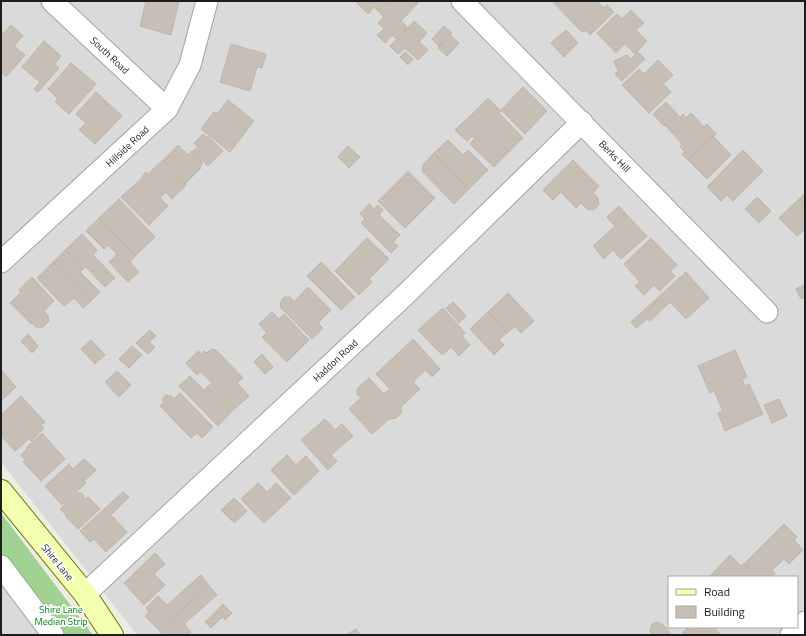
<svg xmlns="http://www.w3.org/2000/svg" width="806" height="636" font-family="'Titillium Web',sans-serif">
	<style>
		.residential { fill: #dbdada; fill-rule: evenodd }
		.forest { fill: #a0d293 }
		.building { fill: #c7bfb5; stroke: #c2b4a3 }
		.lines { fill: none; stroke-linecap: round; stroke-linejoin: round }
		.street-casing { stroke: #a4a4a4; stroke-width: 23 }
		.secondary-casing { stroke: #607800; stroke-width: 24 }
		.street { stroke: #fff; stroke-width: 21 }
		.secondary { stroke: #f4ffb0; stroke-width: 22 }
		.labels { text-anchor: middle; stroke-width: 3.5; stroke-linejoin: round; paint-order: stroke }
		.street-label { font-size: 10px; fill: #1d1d1d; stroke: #fff }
		.park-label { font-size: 10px; fill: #028419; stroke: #fff }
	</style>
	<rect width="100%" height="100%" fill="#efece2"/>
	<g class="residential">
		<path d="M 1,1 L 805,1 L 805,635 L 137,635 L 1,462 ZM 669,577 L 797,577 L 797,627 L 669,627 Z"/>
		<polygon points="1,584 42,635 1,635"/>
	</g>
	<polygon class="forest" points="1,513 93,635 60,635 1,555"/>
	<g class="building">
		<polygon points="146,1 179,1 171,35 140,26"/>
		<polygon points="355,1 388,1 378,11 374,7 368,14"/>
		<polygon points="388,1 416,1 418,3 401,21 407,27 396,39 392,35 385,43 377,35 384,29 378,23 384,17 378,11"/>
		<polygon points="552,1 597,1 604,8 607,5 614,12 590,35 585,30 582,32"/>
		<polygon points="631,10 644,23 636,30 647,41 635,54 625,44 616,53 597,33 617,14 622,19"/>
		<polygon points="414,21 427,33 419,42 428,50 418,60 405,48 398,54 390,46"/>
		<polygon points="11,25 23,36 14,46 25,55 6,77 1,72 1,36"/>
		<polygon points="444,26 452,33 439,46 432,39"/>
		<polygon points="566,30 578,43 564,57 551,43"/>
		<polygon points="450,35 459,43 447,56 438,48"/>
		<polygon points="44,41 61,56 55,64 59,68 38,92 34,89 40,82 22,67"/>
		<polygon points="231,44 266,54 262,68 257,67 250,91 220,82"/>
		<polygon points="405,52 413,59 408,65 400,57"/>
		<polygon points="638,52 645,59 622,81 615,74 618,71 614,61 627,55 631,59"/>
		<polygon points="658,60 673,75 663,84 671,92 649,113 622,85 639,69 644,74"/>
		<polygon points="71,63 96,84 69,114 55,102 58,99 48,89"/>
		<polygon points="523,87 547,111 525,134 501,110"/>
		<polygon points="96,92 122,116 95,144 79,130 86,123 76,114"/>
		<polygon points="488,98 501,111 499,113 523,138 509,152 472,114"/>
		<polygon points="228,100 254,121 230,152 201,129 214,112 217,114"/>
		<polygon points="666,102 677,114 664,126 653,114"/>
		<polygon points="691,113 704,127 707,124 716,134 688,160 682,154 685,152 680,146 682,144 665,125 677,114 680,117 683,114 686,118"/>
		<polygon points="472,114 509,152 494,167 470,144 475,138 472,136 467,141 455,130"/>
		<polygon points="203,134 207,137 208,136 223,151 208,166 193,151 198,147 194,143"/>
		<polygon points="713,136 731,155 707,179 688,160"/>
		<polygon points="448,140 463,155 468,150 488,170 469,189 434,153"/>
		<polygon points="178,145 188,155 192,151 203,163 200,167 201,168 185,184 163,160"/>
		<polygon points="348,146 360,157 349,168 338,157"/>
		<polygon points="743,150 763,171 733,201 727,195 721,201 707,187"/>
		<polygon points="434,153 469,189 454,204 422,171 423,165"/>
		<polygon points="163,160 186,185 172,199 166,192 161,197 142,177 146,172 148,174"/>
		<polygon points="573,160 599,186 593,193 598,198 599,205 594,210 587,209 581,203 576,208 561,192 553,200 543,190"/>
		<polygon points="408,171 435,198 405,228 378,201"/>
		<polygon points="142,178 168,206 149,225 121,197"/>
		<polygon points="804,194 805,229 797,236 779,218"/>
		<polygon points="757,197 771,211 759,223 745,209"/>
		<polygon points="119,199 155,237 135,256 99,218"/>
		<polygon points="369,204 374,209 378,205 383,210 379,215 400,235 393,242 398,246 391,253 361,223 365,219 360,214"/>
		<polygon points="619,206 625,213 613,224 607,217"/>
		<polygon points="625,213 647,236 621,259 613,250 604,259 593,246 615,226 613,224"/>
		<polygon points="99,218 135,256 130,262 139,272 128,282 109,262 117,254 108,245 104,249 86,231"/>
		<polygon points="82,234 97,250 93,255 115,278 105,287 86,267 83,269 65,250"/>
		<polygon points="367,238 389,259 369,279 372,282 359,295 335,271"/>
		<polygon points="651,238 677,265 670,271 675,276 660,291 654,285 644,295 635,286 640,282 624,264"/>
		<polygon points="65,250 83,269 80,272 100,292 91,301 53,262"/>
		<polygon points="53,262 91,301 83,308 74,298 64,306 37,278"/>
		<polygon points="321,262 355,297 341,310 307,276"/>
		<polygon points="686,272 709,298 686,319 670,302 650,321 648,318 636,328 631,322"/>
		<polygon points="32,277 54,301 44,311 48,316 49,321 43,327 36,327 32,323 31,324 10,303 21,292 19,290"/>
		<polygon points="805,285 805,297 801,299 796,289"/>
		<polygon points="308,287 331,310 318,323 323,328 312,339 280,307 281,301 284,297 290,297 294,302"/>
		<polygon points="508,293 534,321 521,333 515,326 507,333 488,312"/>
		<polygon points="453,302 466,316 459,323 446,308"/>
		<polygon points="443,308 465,333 462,336 470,345 459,356 451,347 442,355 418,330"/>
		<polygon points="272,312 279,319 284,314 309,340 287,362 262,337 267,333 259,324"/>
		<polygon points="488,312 507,333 499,339 504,345 494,355 470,329"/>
		<polygon points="150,330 156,336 149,342 155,347 148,354 136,343"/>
		<polygon points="28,334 38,346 32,353 21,341"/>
		<polygon points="413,339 440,369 432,377 425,370 417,378 395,356"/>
		<polygon points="91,340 105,355 95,364 81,349"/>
		<polygon points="132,346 142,355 129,368 119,359"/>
		<polygon points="212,349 216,350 243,378 237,383 249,396 231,412 207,387 212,383 200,371 197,375 186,363 198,351 201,354 204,351 206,353"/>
		<polygon points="735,350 747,377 742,379 745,386 749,384 763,414 725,431 718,413 723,411 714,391 710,393 698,366"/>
		<polygon points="262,354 273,367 265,374 254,362"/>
		<polygon points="395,356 417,378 413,382 420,389 404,404 376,374"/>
		<polygon points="1,370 16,387 1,401"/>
		<polygon points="117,371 131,385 119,397 105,382"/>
		<polygon points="190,376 204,390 207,387 231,412 218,426 179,386"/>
		<polygon points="369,378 384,394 389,390 403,405 401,407 401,413 396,418 389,419 372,434 349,409 361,398 357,394 357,389"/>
		<polygon points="180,393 213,427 202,438 197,433 191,438 160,406 163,403 163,398 166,395 171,396 174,399"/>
		<polygon points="21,396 45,422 41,425 44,428 31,441 29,439 15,451 1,436 1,415"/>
		<polygon points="779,399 787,416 772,423 764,405"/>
		<polygon points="325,419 335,430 342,424 353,436 331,455 337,461 328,470 301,440"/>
		<polygon points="42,433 65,459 41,481 23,462 25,460 21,455 27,449 26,448"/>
		<polygon points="287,455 296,465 306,456 319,471 294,495 271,470"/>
		<polygon points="84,459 96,470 84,481 86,483 62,505 45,486 69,464 73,469"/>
		<polygon points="258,483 267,492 276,483 291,498 264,523 241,499"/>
		<polygon points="123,492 129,497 111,515 127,532 106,552 94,539 90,542 80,531"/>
		<polygon points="77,493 81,493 84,496 84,500 88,497 100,509 78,529 65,516 66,515 60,509"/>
		<polygon points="234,498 247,511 234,523 221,510"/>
		<polygon points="784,524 797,537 794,540 803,550 789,564 784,559 772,570 775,574 772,577 759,577 745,563"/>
		<polygon points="155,553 165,564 154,574 165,585 144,605 124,583"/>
		<polygon points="730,555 741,566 745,563 759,577 709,577"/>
		<polygon points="201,575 209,586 159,630 145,616 149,612 146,608 158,596 167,605"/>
		<polygon points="209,586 217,595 184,624 191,632 188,635 163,635 159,630"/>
		<polygon points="223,604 232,613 225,620 222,617 211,628 205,622"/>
		<polygon points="657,622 663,625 672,635 652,635 650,630 652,624"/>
		<polygon points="698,627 714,627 721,635 683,635 683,632 687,628 694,630"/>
		<polygon points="356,629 360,635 346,635"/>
	</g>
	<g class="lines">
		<defs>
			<g id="street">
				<polyline points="52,1 167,109"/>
				<polyline points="462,1 767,312"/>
				<polyline points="1,262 167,109 190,65 207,1"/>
				<polyline points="1,566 53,635"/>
				<polyline points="85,594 405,295 582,122"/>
				<polyline points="791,635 805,622"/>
			</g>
			<polyline id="secondary" points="1,491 85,594 112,635"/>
		</defs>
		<use href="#street" class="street-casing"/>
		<use href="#secondary" class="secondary-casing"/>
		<use href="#street" class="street"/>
		<use href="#secondary" class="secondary"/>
	</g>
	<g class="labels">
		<g class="street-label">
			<text transform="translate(110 55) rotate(43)" y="4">South Road</text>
			<text transform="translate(127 146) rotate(-43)" y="4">Hillside Road</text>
			<text transform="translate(615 156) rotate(46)" y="4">Berks Hill</text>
			<text transform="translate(335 360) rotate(-43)" y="4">Haddon Road</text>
			<text transform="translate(58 562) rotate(51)" y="4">Shire Lane</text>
		</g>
		<g class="park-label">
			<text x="61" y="613">Shire Lane<tspan x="61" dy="12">Median Strip</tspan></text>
		</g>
	</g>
	<rect width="806" height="636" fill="none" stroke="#1d1d1d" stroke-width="4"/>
	<rect x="668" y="576" width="130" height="52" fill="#ffffff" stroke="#a5a5a5"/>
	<rect x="676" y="589" width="20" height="6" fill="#f4ffb0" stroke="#a5a5a5"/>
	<text x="704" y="596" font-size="12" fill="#1d1d1d">Road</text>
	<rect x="676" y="606" width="20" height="12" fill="#c7bfb5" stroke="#a5a5a5"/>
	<text x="704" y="616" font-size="12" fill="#1d1d1d">Building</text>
</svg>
